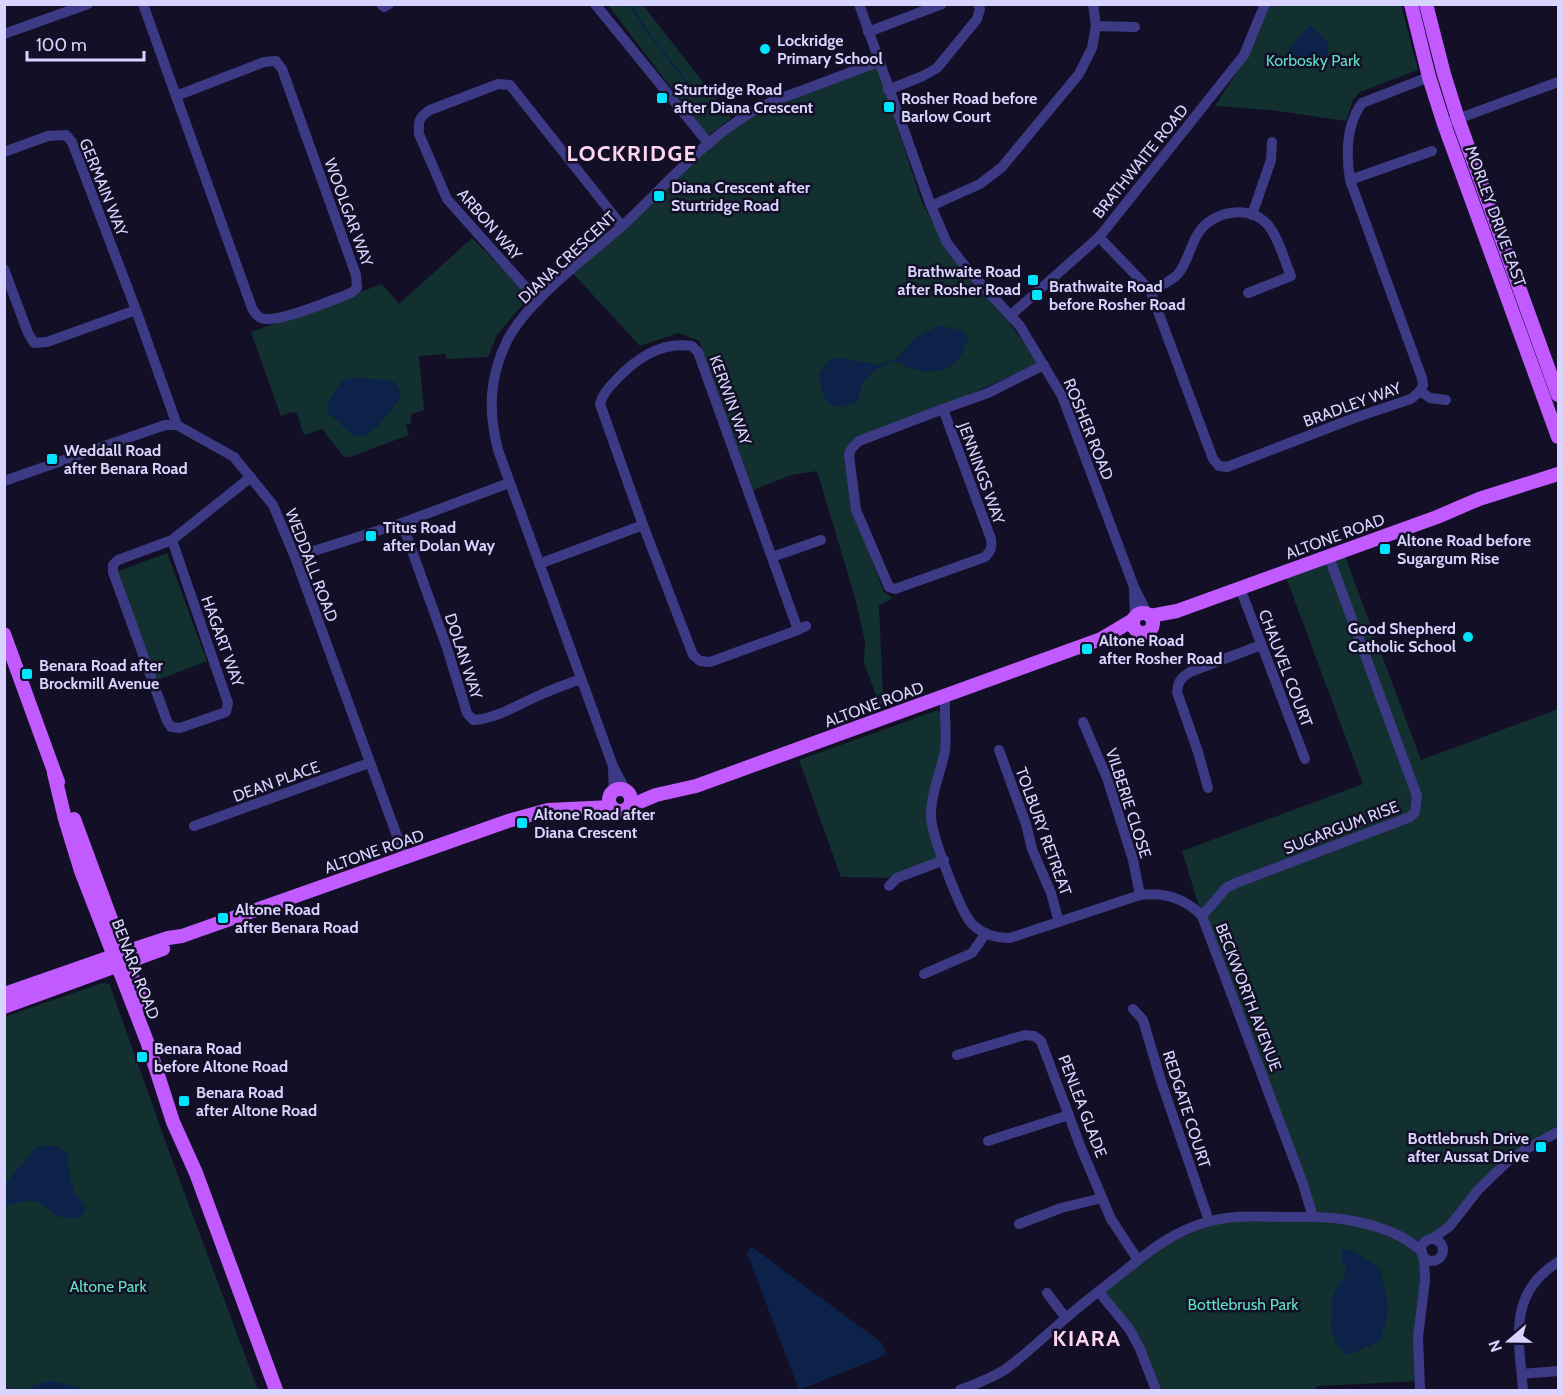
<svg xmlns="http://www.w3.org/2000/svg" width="1563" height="1395" font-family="Cabin,sans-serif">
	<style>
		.green { fill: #12302f; fill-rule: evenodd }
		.water { fill: #0c2248 }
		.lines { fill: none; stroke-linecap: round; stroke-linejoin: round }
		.stream { stroke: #0c2248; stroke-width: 2 }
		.minor { stroke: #3d3a85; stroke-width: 10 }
		.major { stroke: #c25bff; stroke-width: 14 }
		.poi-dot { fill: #00e5ff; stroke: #130f26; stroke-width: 2 }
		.labels { text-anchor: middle; stroke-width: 5; stroke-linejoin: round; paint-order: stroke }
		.poi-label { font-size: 16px; font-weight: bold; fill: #d9d4ff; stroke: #130f26; text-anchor: start }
		.park-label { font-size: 16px; fill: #5fe0c0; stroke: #130f26 }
		.street-label { font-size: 16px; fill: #d9d4ff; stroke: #130f26 }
		.district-label { font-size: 22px; font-weight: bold; letter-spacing: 1.5px; fill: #ffd6f0; stroke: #130f26 }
	</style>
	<rect width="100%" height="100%" fill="#130f26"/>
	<g class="green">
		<polygon points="608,5 643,5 731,118 708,136"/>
		<polygon points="1267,5 1401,5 1418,70 1360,92 1353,100 1346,121 1271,110 1215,106 1247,57"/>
		<polygon points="876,63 922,202 944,244 1004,315 1039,364 846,448 857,521 884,592 893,598 879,605 883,697 886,706 881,708 864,663 865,642 856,601 817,471 791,475 753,490 699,341 678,333 640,346 570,270 736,123"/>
		<polygon points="472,238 530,296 497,335 488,357 446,359 445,354 419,356 424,410 410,415 412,423 406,425 409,435 350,457 344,457 322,429 304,435 297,413 291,412 281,416 251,332 382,284 399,304"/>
		<path d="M 1343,551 L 1421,760 L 1558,709 L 1558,1132 L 1528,1148 L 1429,1239 L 1412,1242 L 1424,1256 L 1419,1381 L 1318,1386 L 1314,1390 L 1156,1390 L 1140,1349 L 1099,1292 L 1155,1246 L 1209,1221 L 1312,1217 L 1202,916 L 1182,851 L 1363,784 L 1284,572 ZM 1345,1265 L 1380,1341 L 1352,1353 L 1331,1328 L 1345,1276 Z"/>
		<polygon points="167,553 207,661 155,681 116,572"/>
		<path d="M 938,710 C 956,742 934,777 931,810 C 930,823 940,847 944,860 L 897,878 L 841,877 L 799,760 Z"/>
		<polygon points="105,982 106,984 109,983 171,1157 258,1390 5,1390 4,1017"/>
	</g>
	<g class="water">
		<polygon points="1310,25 1320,33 1328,44 1327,59 1320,67 1285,69 1282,60 1300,35"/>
		<path d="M 939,325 L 963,331 L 968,339 C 959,371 938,377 907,367 C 905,366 902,363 899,362 C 890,360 869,373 864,381 C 861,385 860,396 856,402 L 841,408 L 828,403 L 821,389 L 819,374 L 830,359 L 843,358 L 879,365 L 896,359 L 914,339 Z"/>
		<polygon points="352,378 388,380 396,383 400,392 398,402 378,426 366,435 355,437 327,412 327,405 341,381"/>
		<path d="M 57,1146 L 67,1153 C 69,1165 69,1181 75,1193 C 79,1199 83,1202 85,1210 L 80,1217 C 49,1223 55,1205 33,1201 C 24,1200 13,1204 5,1207 L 5,1184 L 36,1147 Z"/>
		<polygon points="752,1247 881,1342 886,1352 879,1358 799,1390 747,1253"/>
		<path d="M 1342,1250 L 1352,1251 L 1378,1266 C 1389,1298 1391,1308 1380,1341 L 1352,1353 L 1345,1354 L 1337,1345 L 1331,1328 L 1333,1313 L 1331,1300 L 1341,1280 L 1345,1276 L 1345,1265 L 1341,1261 Z"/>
		<polygon points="52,1381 81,1388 83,1390 25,1390 37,1384"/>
	</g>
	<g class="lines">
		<polyline class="stream" points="630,4 648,33 698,96"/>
		<g class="minor">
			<path d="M 143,4 L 252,308 C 254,312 257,316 261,318 C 276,325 334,299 351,293 L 357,288 L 356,275 L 282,69 L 276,61 L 264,62 L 176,96"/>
			<polyline points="381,4 384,7 389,4"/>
			<polyline points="595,4 709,144"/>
			<polyline points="859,4 931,206 947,243 969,271 1020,326 1062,396 1134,587 1148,615"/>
			<polyline points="1096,26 1135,27"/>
			<polyline points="868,32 942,4"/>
			<polyline points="4,34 88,4"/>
			<polyline points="888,90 923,76 937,68 977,19 980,9 978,4"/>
			<polyline points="1444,124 1558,82"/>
			<polyline points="4,152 48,136 66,135 72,142 136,310 177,425"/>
			<polyline points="1350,180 1432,151"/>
			<polyline points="931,206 980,184 1002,167 1079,74 1092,48 1096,26 1093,4"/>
			<polyline points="1252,215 1271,160 1272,142"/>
			<path d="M 1099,237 L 1150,290 L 1213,459 L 1219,466 L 1227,467 L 1357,417 L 1411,399 L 1420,391 L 1423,385 L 1422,378 L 1350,180 C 1346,155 1346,125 1362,103 L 1429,77"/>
			<polyline points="4,269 28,333 34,343 47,342 136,310"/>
			<path d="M 1150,290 C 1159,286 1171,282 1178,274 C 1188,262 1190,245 1199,232 C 1213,211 1250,204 1268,225 C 1279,238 1284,260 1291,276 L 1248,293"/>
			<path d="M 538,301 L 447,199 L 419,134 C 418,121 419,117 430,110 L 498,84 L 510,85 L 622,226"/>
			<polyline points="1011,315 1099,237 1108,226 1244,55 1265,4"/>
			<polyline points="1420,391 1430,398 1446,400"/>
			<path d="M 943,409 L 859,441 L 851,449 L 849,455 L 856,510 L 889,587 L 895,589 L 985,557 C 991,551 992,547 991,539 L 943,409 L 988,393 L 1044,365"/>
			<polyline points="4,481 165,425 177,425 234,457 273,505 295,557 405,858"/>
			<path d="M 402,523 L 447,648 L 467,713 L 473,720 C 496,719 519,704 540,695 C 553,689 567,684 581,679"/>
			<polyline points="172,540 118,560 113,565 113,572 167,721 171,727 180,728 226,712 228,703 172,540 251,477"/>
			<polyline points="295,557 402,523 509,483"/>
			<polyline points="772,557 821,540"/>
			<polyline points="539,564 643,525"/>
			<polyline points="1240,588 1305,759"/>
			<polyline points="1134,590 1135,617"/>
			<path d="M 798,630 L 698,352 L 692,346 C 661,341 635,359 615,381 C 608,388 602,395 600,404 L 643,525 L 693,655 L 700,661 L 710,662 L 798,630 L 806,626"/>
			<path d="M 945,696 C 944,713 947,736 945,751 C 941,772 931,792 931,814 C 930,832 960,911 972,924 C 982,934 996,938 1010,938 L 1140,895 C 1164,892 1185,898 1202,916 L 1303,1184 L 1313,1217"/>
			<polyline points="1083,722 1107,778 1133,860 1140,895"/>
			<polyline points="999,750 1026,824 1032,849 1051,893 1059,922"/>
			<polyline points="613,770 614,792"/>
			<path d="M 1208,788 L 1198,752 L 1177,692 C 1178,681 1181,678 1190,672 L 1261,645"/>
			<path d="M 626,791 L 613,766 L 498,450 C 488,411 489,376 508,339 C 529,299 586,258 621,227 C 667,185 710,131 767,104 C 779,98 793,94 806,89 C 830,80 854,71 878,62"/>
			<polyline points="194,826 369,763"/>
			<polyline points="889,886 897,878 944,860"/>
			<polyline points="1202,916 1226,888 1236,883 1410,817 1415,812 1417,796 1329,557"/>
			<polyline points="924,974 972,953 986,933"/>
			<polyline points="1133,1009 1143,1020 1161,1081 1209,1221"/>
			<polyline points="957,1055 1025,1035 1034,1036 1041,1041 1081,1148 1111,1219 1138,1260"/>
			<polyline points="988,1141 1069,1115"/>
			<polyline points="1019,1224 1061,1208 1102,1198"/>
			<polyline points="1432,1239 1450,1226 1478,1190 1507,1162 1528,1148 1558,1132"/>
			<circle cx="1432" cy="1250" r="11"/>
			<polyline points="1099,1292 1130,1330 1140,1349 1156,1390"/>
			<polyline points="1047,1293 1066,1318"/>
			<polyline points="1522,1374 1558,1371"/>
			<path d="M 960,1390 C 976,1384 992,1378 1006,1369 C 1024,1356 1041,1339 1058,1325 C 1078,1307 1100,1290 1122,1273 C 1148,1252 1173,1231 1207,1222 C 1238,1213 1274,1218 1307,1217 C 1343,1216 1396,1226 1422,1252"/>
			<polyline points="1420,1390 1418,1337 1425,1280 1424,1257"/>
			<path d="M 1523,1390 C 1519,1339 1507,1294 1558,1262"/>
		</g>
		<g class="major">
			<polyline points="1411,4 1429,77 1444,124 1558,437"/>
			<polyline points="1426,4 1444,74 1458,119 1558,395"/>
			<circle cx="1143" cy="623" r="10"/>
			<polyline points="1150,616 1177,611 1437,517 1479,499 1558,474"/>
			<polyline points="4,634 58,782"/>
			<polyline points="54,773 65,819 81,871 148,1044 173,1122 196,1173 276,1390"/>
			<circle cx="620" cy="800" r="11"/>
			<polyline points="630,806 656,795 696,786 1101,639 1133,620"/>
			<polyline points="74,819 143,1006"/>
			<polyline points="4,994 113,956 168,938 182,936 508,821 548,810 612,807"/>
			<polyline points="4,1007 163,949"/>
		</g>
	</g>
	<g class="poi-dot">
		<circle cx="765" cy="49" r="6"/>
		<rect x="656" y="92" width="12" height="12" rx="3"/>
		<rect x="883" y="101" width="12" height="12" rx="3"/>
		<rect x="653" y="190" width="12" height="12" rx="3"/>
		<rect x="1027" y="274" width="12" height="12" rx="3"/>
		<rect x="1031" y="289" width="12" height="12" rx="3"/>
		<rect x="46" y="453" width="12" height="12" rx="3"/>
		<rect x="365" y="530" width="12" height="12" rx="3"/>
		<rect x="1379" y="543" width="12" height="12" rx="3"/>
		<circle cx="1468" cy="637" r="6"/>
		<rect x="1081" y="643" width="12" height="12" rx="3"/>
		<rect x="21" y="668" width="12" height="12" rx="3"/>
		<rect x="516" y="817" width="12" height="12" rx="3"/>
		<rect x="217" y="912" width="12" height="12" rx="3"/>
		<rect x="136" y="1051" width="12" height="12" rx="3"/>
		<rect x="178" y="1095" width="12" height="12" rx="3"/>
		<rect x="1535" y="1141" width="12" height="12" rx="3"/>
	</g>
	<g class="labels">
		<g class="poi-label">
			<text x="777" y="46">Lockridge<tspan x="777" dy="18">Primary School</tspan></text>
			<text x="674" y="95">Sturtridge Road<tspan x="674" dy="18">after Diana Crescent</tspan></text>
			<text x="901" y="104">Rosher Road before<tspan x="901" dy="18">Barlow Court</tspan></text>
			<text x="671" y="193">Diana Crescent after<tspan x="671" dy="18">Sturtridge Road</tspan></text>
			<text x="1021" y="277" text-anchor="end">Brathwaite Road<tspan x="1021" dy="18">after Rosher Road</tspan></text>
			<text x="1049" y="292">Brathwaite Road<tspan x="1049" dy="18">before Rosher Road</tspan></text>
			<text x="64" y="456">Weddall Road<tspan x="64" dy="18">after Benara Road</tspan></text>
			<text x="383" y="533">Titus Road<tspan x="383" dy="18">after Dolan Way</tspan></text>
			<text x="1397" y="546">Altone Road before<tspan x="1397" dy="18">Sugargum Rise</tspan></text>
			<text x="1456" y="634" text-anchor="end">Good Shepherd<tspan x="1456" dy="18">Catholic School</tspan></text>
			<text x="1099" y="646">Altone Road<tspan x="1099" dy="18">after Rosher Road</tspan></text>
			<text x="39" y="671">Benara Road after<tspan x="39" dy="18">Brockmill Avenue</tspan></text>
			<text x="534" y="820">Altone Road after<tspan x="534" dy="18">Diana Crescent</tspan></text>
			<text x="235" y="915">Altone Road<tspan x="235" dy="18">after Benara Road</tspan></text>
			<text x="154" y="1054">Benara Road<tspan x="154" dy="18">before Altone Road</tspan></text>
			<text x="196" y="1098">Benara Road<tspan x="196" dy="18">after Altone Road</tspan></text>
			<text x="1529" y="1144" text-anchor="end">Bottlebrush Drive<tspan x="1529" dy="18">after Aussat Drive</tspan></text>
		</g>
		<g class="park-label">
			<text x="1313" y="66">Korbosky Park</text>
			<text x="108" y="1292">Altone Park</text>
			<text x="1243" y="1310">Bottlebrush Park</text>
		</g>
		<g class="street-label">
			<text transform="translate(1140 161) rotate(-51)" y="6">BRATHWAITE ROAD</text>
			<text transform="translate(104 187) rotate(68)" y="6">GERMAIN WAY</text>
			<text transform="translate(349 212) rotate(70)" y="6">WOOLGAR WAY</text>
			<text transform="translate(1496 216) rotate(70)" y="6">MORLEY DRIVE EAST</text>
			<text transform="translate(490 224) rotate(49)" y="6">ARBON WAY</text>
			<text transform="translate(567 257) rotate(-43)" y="6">DIANA CRESCENT</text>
			<text transform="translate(731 400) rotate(70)" y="6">KERWIN WAY</text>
			<text transform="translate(1352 404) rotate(-20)" y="6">BRADLEY WAY</text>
			<text transform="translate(1089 429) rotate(68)" y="6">ROSHER ROAD</text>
			<text transform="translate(982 473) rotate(70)" y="6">JENNINGS WAY</text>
			<text transform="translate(1335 536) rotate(-20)" y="6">ALTONE ROAD</text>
			<text transform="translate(312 565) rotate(69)" y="6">WEDDALL ROAD</text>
			<text transform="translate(223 641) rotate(70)" y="6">HAGART WAY</text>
			<text transform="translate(464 656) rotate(72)" y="6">DOLAN WAY</text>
			<text transform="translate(1286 668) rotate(69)" y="6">CHAUVEL COURT</text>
			<text transform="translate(874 704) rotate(-20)" y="6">ALTONE ROAD</text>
			<text transform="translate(276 781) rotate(-20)" y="6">DEAN PLACE</text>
			<text transform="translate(1129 803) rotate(72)" y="6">VILBERIE CLOSE</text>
			<text transform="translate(1341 827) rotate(-21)" y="6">SUGARGUM RISE</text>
			<text transform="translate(1044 831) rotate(70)" y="6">TOLBURY RETREAT</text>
			<text transform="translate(374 851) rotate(-19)" y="6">ALTONE ROAD</text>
			<text transform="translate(136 969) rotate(69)" y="6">BENARA ROAD</text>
			<text transform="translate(1249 997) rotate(69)" y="6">BECKWORTH AVENUE</text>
			<text transform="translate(1083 1106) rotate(69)" y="6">PENLEA GLADE</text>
			<text transform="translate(1187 1109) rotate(72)" y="6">REDGATE COURT</text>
		</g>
		<g class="district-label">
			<text x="632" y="161">LOCKRIDGE</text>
			<text x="1087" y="1346">KIARA</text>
		</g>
	</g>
	<rect width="1563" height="1395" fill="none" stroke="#d9d4ff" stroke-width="12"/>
	<g transform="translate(1509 1341) rotate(250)" stroke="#130f26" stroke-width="4.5" paint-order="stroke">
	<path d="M0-4.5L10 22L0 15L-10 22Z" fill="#d9d4ff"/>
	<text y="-9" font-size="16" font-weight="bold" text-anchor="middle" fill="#d9d4ff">N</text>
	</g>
	<path d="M27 51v9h117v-9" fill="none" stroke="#d9d4ff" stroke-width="3"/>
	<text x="36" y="51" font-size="18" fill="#d9d4ff" stroke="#130f26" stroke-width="4.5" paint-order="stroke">100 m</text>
</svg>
